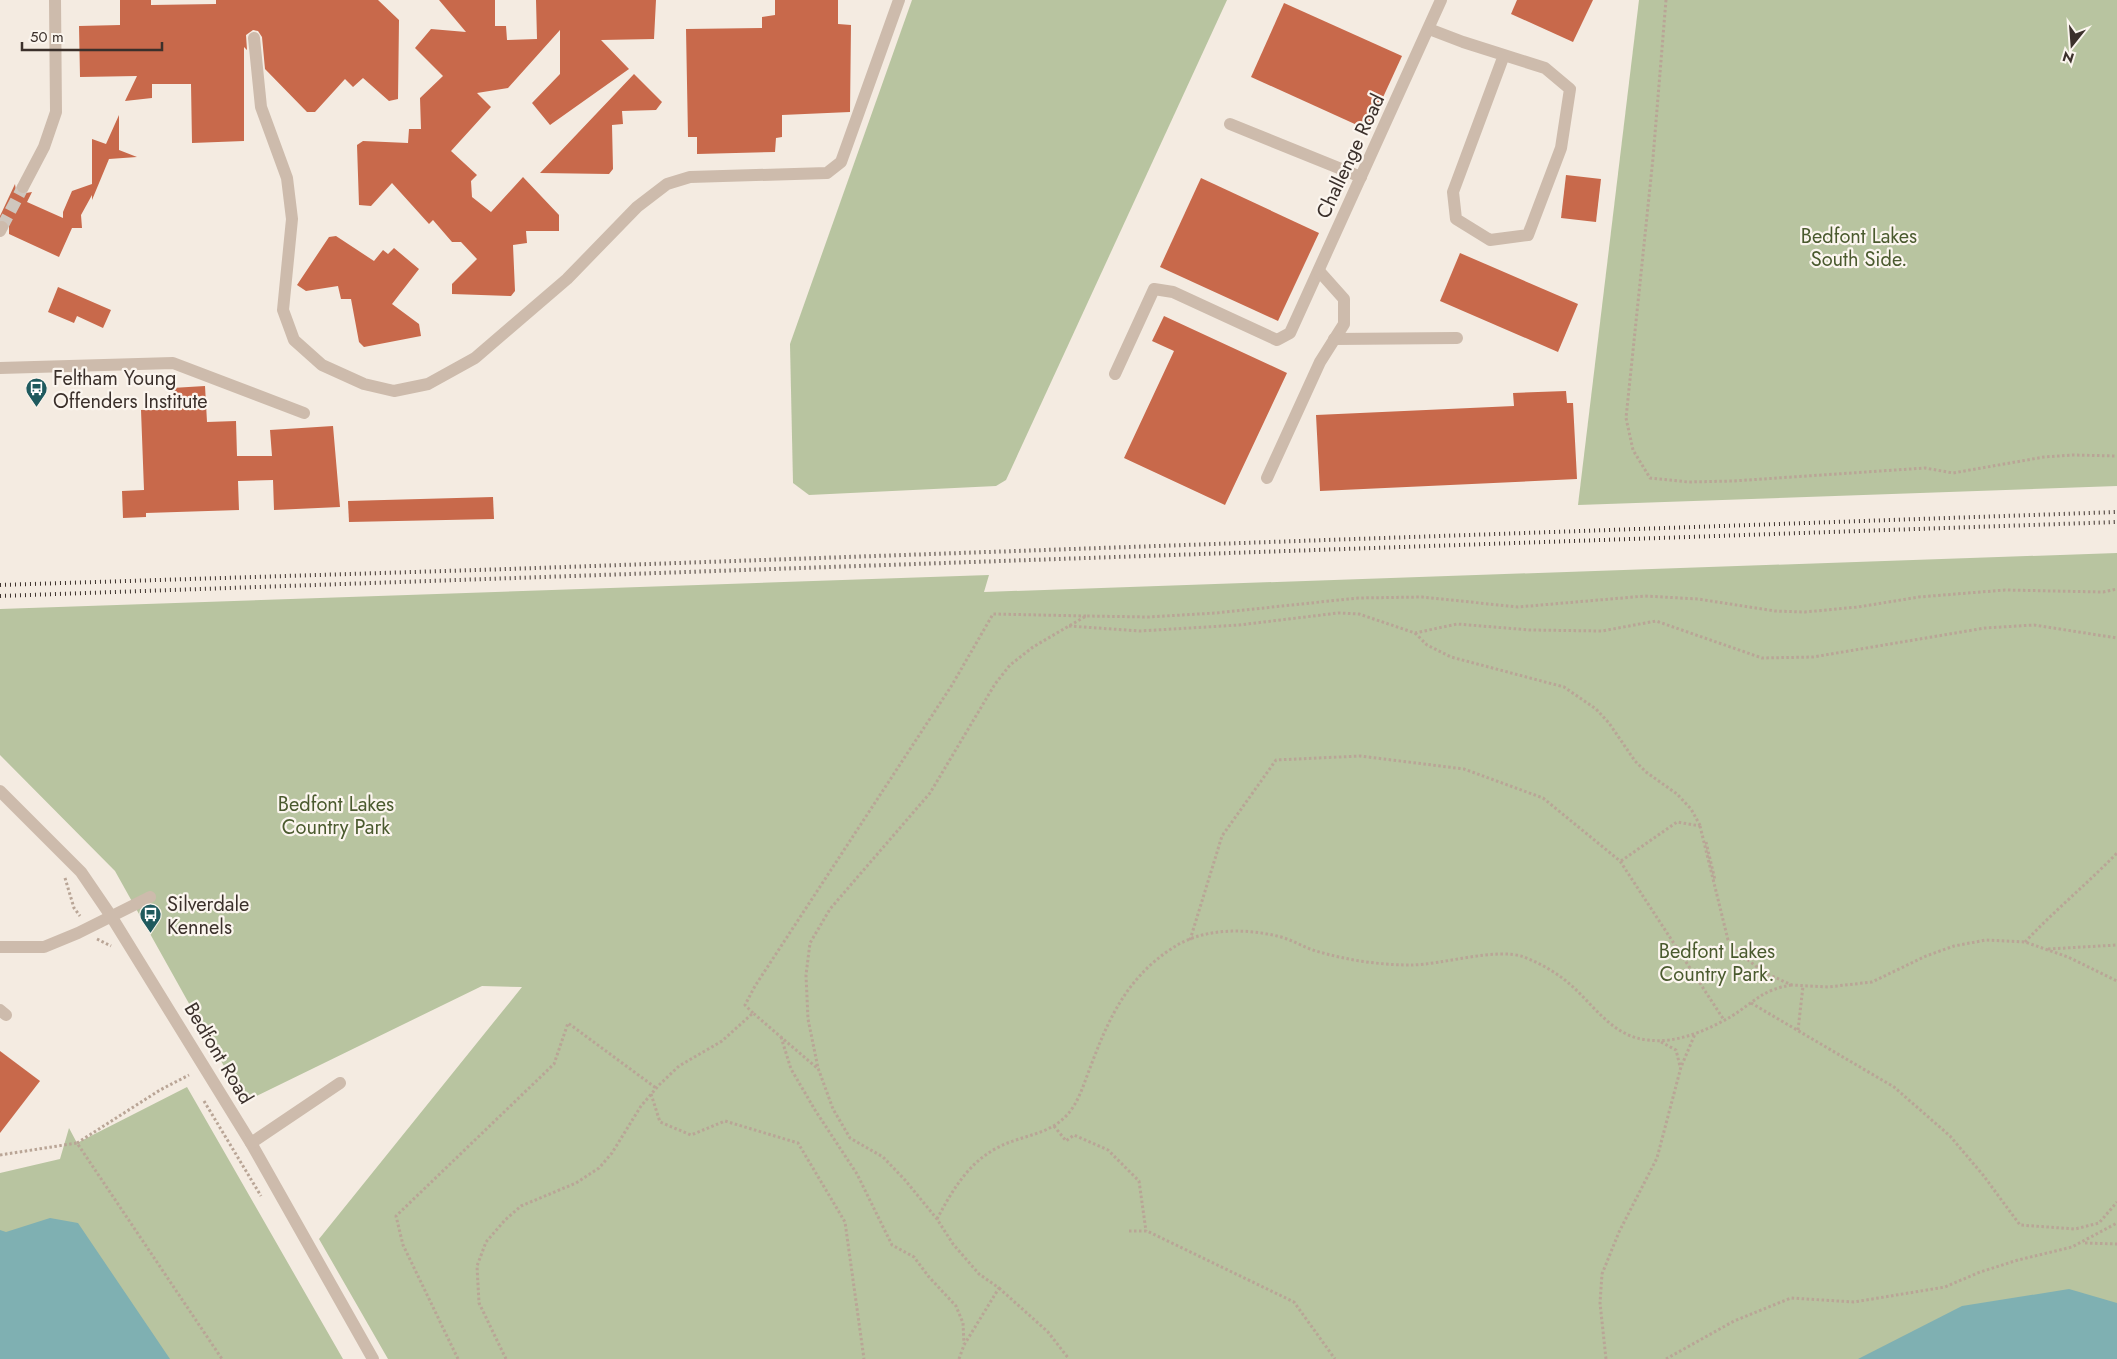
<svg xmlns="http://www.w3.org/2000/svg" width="2117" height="1359" font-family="Jost,sans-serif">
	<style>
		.green { fill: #b8c4a0 }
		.water { fill: #7fb0b2 }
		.building { fill: #c8694b }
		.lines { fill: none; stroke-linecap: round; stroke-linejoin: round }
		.minor-tunnel { stroke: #cfc6bd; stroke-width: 12; stroke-dasharray: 12 6; stroke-linecap: butt }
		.path { stroke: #b9a596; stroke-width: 3; stroke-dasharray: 2.5 2.5; stroke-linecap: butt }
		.minor { stroke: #cdbbac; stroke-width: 12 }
		.rail { stroke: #3b302b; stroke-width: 4; stroke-dasharray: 1 4; stroke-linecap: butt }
		.labels { text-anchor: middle; stroke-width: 4.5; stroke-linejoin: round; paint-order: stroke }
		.street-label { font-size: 20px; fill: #3b302b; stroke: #fbf5ee }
		.park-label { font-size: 20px; fill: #4a5a2e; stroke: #fbf5ee }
		.poi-label { font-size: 20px; fill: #3b302b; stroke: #fbf5ee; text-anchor: start }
	</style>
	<rect width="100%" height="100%" fill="#f4ebe1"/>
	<g class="green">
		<polygon points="912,0 1227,0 1006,480 996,486 809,495 793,483 790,344"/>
		<polygon points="1639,0 2117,0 2117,486 1578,505"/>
		<polygon points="2117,553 2117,1359 388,1359 319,1239 522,987 482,986 244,1102 115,871 0,755 0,609 989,575 984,592"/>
		<polygon points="187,1087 343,1359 0,1359 0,1173 60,1159 69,1128 77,1143"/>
	</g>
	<g class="water">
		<polygon points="50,1218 78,1223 170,1359 0,1359 0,1230 6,1232"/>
		<polygon points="2069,1289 2117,1303 2117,1359 1858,1359 1962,1306"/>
	</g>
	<g class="building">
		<polygon points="120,0 151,0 151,5 216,4 216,0 378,0 399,20 398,99 389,101 363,78 353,87 345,79 315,112 307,112 265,69 262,37 258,31 253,30 246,35 247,50 244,47 244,141 192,143 191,84 152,84 152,98 125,101 137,76 80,77 79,26 120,25"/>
		<polygon points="439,0 495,0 495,26 506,26 507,40 537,39 536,0 656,0 654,39 601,40 629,69 550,125 532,103 560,74 560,30 508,88 477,93 491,107 451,151 477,175 471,181 472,197 491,212 523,177 559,215 559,231 526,231 527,243 513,245 515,291 511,296 452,294 452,284 477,259 461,242 452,242 433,220 429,224 392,183 371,206 359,205 357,145 363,141 408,143 409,129 421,129 420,98 443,76 415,48 431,29 466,32"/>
		<polygon points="775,0 838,0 838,24 851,25 850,112 782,115 782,137 776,138 775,152 697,154 697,137 688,137 686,29 762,28 762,17 775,15"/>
		<polygon points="1517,0 1593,0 1573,42 1511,14"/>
		<polygon points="1284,3 1402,56 1368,130 1251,77"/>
		<polygon points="634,74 662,102 656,110 622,111 623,124 612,125 613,169 609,174 540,173"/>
		<polygon points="119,115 119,150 137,157 109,159 92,200 92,195 81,215 82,228 72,228 59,257 9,234 9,223 0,219 0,216 15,184 16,191 20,194 32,192 27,202 63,218 63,212 72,191 92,184 92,139 106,144"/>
		<polygon points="1566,175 1601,179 1596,222 1561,218"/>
		<polygon points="1201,178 1319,233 1278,321 1160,267"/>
		<polygon points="336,236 374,261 383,250 388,254 394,248 419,269 392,304 419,324 421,336 364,347 359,342 351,299 341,299 338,286 306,291 297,285 329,237"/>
		<polygon points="1460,253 1578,304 1558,352 1440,301"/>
		<polygon points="58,287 111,310 103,328 77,316 74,323 48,312"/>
		<polygon points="1164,316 1287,373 1225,505 1124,458 1174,351 1152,341"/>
		<polygon points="205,386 207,422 236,421 237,456 272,456 270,430 333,426 340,507 274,510 273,480 238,481 239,510 146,513 146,517 123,518 122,491 144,490 141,410 173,409 172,388"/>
		<polygon points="1566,391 1567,403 1573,403 1577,479 1320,491 1316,415 1514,406 1513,393"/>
		<polygon points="493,497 494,519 349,522 348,501"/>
		<polygon points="0,1051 40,1081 0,1133"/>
	</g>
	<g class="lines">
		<polyline class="minor-tunnel" points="2,227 23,187"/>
		<g class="path">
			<polyline points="1666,0 1653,158 1626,418 1633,450 1650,478 1688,482 1733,481 1925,468 1953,473 2044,457 2073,455 2117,456"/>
			<polyline points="1069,626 1140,631 1239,625 1338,613 1359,614 1415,633 1457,624 1530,630 1602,631 1656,621 1762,658 1813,657 1985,628 2034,625 2117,638"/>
			<polyline points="1415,633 1427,645 1451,657 1564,687 1596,709 1609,723 1635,761 1646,772 1677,794 1691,809 1701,827"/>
			<polyline points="1700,826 1728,940 1744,957 1765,973 1792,985 1828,987 1872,982 1926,956 1954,946 1986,940 2025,942 2068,957 2117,981"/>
			<polyline points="1706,842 1715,880"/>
			<polyline points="1621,861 1677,822 1700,826"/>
			<polyline points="65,878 74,908 80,916"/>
			<polyline points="97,939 111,946"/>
			<polyline points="1190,940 1222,836 1276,760 1360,756 1464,769 1543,798 1620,861 1724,1020"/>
			<path d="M 2025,942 C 2054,911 2087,884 2117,853"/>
			<polyline points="2048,949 2117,945"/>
			<polyline points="1751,1003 1894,1087 1950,1136 1983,1175 2020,1225 2075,1229 2099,1223 2117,1202"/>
			<polyline points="753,1013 745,1005 755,986 952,685 993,614 1086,616"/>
			<polyline points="1798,1030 1803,986"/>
			<polyline points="781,1037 791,1069 815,1110 857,1174 892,1245 914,1257 929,1277 956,1306 963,1323 964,1344"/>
			<polyline points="1661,1042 1676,1050 1680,1066"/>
			<polyline points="651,1094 660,1122 691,1135 725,1121 798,1143 845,1222 864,1359"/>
			<polyline points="204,1101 261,1196"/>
			<polyline points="1054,1126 1066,1141 1074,1135 1108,1150 1139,1181 1146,1231"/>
			<polyline points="77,1143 160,1090 189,1075"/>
			<polyline points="0,1155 77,1143 222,1359"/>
			<path d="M 937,1219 C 952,1191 968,1163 997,1148 C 1020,1135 1048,1136 1067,1115 C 1079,1102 1084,1083 1090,1068 C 1108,1020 1126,979 1171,949 C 1201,928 1243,928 1277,936 C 1291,939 1303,947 1316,951 C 1346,960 1379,965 1410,965 C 1442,965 1496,947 1524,957 C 1542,964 1559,974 1573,987 C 1596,1008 1614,1037 1648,1040 C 1676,1044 1708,1030 1732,1016 C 1755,1001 1764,989 1792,985"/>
			<polyline points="1129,1231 1147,1231 1294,1302 1335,1359"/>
			<polyline points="2085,1243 2117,1244"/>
			<polyline points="999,1288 1048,1332 1069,1359"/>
			<polyline points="458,1359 403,1245 396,1216 554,1064 568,1023 656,1088"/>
			<polyline points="506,1359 479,1303 477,1266 486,1242 505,1220 521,1206 576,1183 599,1168 612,1153 641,1106 659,1085 679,1066 722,1041 753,1013 817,1068"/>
			<polyline points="959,1359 964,1345 999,1288 979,1274 953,1244 937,1219 905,1180 883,1157 850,1138 833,1109 818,1068 808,1019 806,975 810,943 830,909 930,793 995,684 1010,665 1033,647 1086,616 1148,617 1216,613 1358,598 1422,597 1518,607 1645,596 1698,599 1775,611 1805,612 1858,607 1919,597 2005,590 2103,592 2117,589"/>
			<polyline points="1606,1359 1600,1303 1602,1274 1619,1232 1657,1158 1681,1067 1695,1034"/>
			<polyline points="1666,1359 1734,1321 1791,1298 1854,1302 1945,1287 1980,1272 2018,1260 2072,1247 2117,1223"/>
		</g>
		<g class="minor">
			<polyline points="1429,29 1463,42 1545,68 1570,89 1561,148 1528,235 1490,240 1456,219 1453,192 1504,55"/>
			<polyline points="254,38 261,107 287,178 292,219 283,310 294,340 322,365 364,384 394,391 428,384 475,358 567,279 637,207 667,184 690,177 827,173 841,162 899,0"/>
			<polyline points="1230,124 1361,177"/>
			<polyline points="23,187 44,147 56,112 55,0"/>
			<polyline points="0,231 2,227"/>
			<polyline points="1334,339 1457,338"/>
			<polyline points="0,368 173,363 304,413"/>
			<polyline points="1115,374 1154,289 1173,292 1277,340 1290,333 1441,0"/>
			<polyline points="1267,478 1320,362 1344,324 1344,299 1319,271"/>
			<polyline points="0,791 81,872 111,916 251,1143 373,1359"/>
			<polyline points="0,947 44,947 78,933 150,897"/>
			<polyline points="0,1010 6,1015"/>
			<polyline points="251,1143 340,1083"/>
		</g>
		<g class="rail">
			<polyline points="0,585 508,569 2117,512"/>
			<polyline points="0,596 2117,522"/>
		</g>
	</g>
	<defs>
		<symbol id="bus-pin" viewBox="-11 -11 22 30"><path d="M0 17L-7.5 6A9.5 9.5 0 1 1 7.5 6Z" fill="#1f5a5e" stroke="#fbf5ee"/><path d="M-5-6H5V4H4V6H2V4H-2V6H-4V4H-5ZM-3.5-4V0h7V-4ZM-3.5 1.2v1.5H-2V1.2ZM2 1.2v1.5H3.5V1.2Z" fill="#fff"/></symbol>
	</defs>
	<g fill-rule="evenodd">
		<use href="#bus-pin" x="24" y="376" width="25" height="34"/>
		<use href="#bus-pin" x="138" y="902" width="25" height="34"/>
	</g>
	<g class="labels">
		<g class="street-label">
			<text transform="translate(1350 156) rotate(-65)" y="7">Challenge Road</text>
			<text transform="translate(219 1053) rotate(59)" y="7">Bedfont Road</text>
		</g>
		<g class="park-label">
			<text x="1859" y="243">Bedfont Lakes<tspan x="1859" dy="23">South Side.</tspan></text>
			<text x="336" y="811">Bedfont Lakes<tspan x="336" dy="23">Country Park</tspan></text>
			<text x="1717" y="958">Bedfont Lakes<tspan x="1717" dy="23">Country Park.</tspan></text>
		</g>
		<g class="poi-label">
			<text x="53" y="385">Feltham Young<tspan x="53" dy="23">Offenders Institute</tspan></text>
			<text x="167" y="911">Silverdale<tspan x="167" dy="23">Kennels</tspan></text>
		</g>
	</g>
	<g transform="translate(2072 45) rotate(197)" stroke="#fbf5ee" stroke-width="4" paint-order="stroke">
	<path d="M0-4L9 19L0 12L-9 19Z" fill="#3b302b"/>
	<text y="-8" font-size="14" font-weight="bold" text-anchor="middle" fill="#3b302b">N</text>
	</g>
	<path d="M22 42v8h140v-8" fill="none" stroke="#3b302b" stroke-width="2.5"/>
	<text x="30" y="42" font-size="15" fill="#3b302b" stroke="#fbf5ee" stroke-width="4" paint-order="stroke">50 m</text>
</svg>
